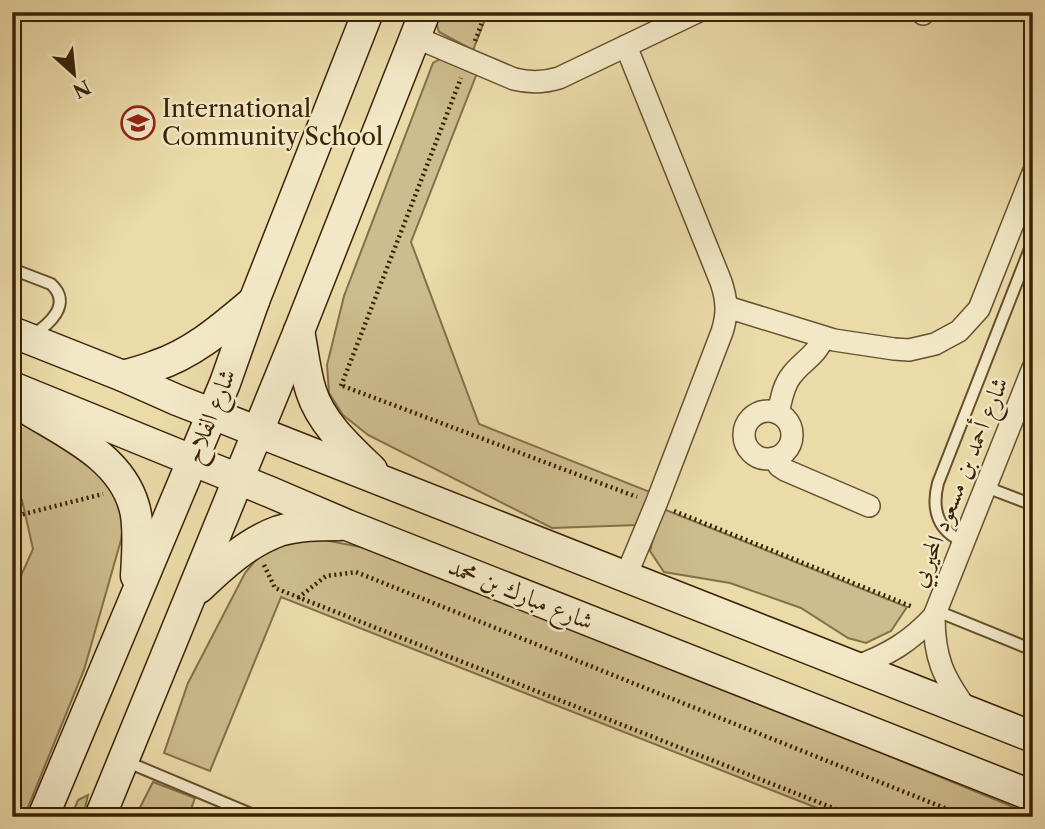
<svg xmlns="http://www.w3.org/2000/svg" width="1045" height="829" font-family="'Libre Caslon Text',Amiri,serif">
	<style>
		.green { fill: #cdbc8d; stroke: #847049; stroke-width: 2 }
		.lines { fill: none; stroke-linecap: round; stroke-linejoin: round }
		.service-casing { stroke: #67512e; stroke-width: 14 }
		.minor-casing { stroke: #67512e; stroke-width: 24 }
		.secondary-casing { stroke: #3b2305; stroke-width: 33 }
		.path { stroke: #3b2305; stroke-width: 4.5; stroke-dasharray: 2 3.5; stroke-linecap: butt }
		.service { stroke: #f2e8c7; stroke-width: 10 }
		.minor { stroke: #f2e8c7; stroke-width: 21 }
		.secondary { stroke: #f2e8c7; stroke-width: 30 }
		.labels { text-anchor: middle; stroke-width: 5; stroke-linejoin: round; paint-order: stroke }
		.poi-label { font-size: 24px; fill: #3b2305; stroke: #f2e8c7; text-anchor: start }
		.street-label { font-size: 24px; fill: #3b2305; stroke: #f2e8c7 }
	</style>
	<rect width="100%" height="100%" fill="#ebdba9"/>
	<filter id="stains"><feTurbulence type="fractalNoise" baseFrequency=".00286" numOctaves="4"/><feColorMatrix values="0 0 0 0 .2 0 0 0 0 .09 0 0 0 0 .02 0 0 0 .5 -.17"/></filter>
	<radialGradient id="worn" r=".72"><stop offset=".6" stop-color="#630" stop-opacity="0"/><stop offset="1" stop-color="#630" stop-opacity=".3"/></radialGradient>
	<g class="green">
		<polygon points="440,12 488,12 473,50 439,32 436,22"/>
		<polygon points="442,58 477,73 411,242 479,424 650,492 638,525 552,528 368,435 343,415 329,393 327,365 344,296 433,63"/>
		<polygon points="12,418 89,457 107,472 125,514 121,540 84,670 24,817 12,817 12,596 33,549 22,500 12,491"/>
		<polygon points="661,508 907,607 891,631 866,643 848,638 801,608 730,583 664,572 650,551"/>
		<polygon points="319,539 397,554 1033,815 1033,817 840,817 281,597 210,771 164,753 188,683 245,573 259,556 277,544"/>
		<polygon points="153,782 195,798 188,817 135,817"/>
		<polygon points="88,795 83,817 71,817 78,800"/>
	</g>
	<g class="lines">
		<defs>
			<g id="service">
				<path d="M 12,269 L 51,284 C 73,304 49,325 31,336"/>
				<polyline points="986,487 1033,505"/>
				<path d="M 964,542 C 938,531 931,510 938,483 L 1033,241"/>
				<polyline points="937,611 1033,650"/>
				<polyline points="125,761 258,817"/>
			</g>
			<g id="minor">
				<polyline points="1030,12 1033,13"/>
				<polyline points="923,14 923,12"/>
				<path d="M 415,37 L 514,79 C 530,83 543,83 559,78 L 697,12"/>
				<path d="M 626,46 L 721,282 C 727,300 728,313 722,332 L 656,504 L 626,576"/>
				<polyline points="727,307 834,340 894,349 909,350 935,344 959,331 979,309 1033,173"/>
				<circle cx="768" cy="435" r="24"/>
				<path d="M 778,413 C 781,401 783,386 791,376 C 801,362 817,355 823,338"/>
				<polyline points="774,458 779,466 785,470 869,506"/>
				<path d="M 934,616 C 934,658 943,677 967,710"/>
				<path d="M 854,667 C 887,656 911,641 934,616 L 1033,368"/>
			</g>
			<g id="secondary">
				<path d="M 299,331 C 303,351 305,372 311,391 C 321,423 349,448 372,470"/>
				<polyline points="12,332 123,376 177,400 1033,737"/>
				<path d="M 123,376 C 134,373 145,370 155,366 C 194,353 223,327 254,301"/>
				<polyline points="12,387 270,492 347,525 1033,796"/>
				<path d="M 24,407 C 65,433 120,456 134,506 C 140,525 137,556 136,576"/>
				<path d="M 199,588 C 222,566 248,542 279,531 C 299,525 319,525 340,525"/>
				<polyline points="43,817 225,383 254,301 368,12"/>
				<polyline points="100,817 299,331 425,12"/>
			</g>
		</defs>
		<use href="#service" class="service-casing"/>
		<use href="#minor" class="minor-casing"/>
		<use href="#secondary" class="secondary-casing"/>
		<g class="path">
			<polyline points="475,41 486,12"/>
			<polyline points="341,386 461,78"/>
			<polyline points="343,386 637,497"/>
			<polyline points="674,511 913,607"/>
			<polyline points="12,517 103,494"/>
			<polyline points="264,565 275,588 856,817"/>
			<polyline points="298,598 326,576 356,572 967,817"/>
		</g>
		<use href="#service" class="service"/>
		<use href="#minor" class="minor"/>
		<use href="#secondary" class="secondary"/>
	</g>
	<defs>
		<symbol id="school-ring" viewBox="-11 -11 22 22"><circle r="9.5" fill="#f2e8c7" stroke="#8f2418" stroke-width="1.5"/><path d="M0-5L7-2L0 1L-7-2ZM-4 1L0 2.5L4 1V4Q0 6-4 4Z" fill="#8f2418"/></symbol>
	</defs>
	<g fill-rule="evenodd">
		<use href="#school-ring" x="119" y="104" width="38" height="38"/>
	</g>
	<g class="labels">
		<g class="poi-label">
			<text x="162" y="117">International<tspan x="162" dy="28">Community School</tspan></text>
		</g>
		<g class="street-label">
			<text transform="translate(210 416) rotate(-68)" y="8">شارع الفلاح</text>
			<text transform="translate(959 482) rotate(-68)" y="8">شارع أحمد بن مسعود المحيربي</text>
			<text transform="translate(521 594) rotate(22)" y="8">شارع مبارك بن محمد</text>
		</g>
	</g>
	<rect width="1045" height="829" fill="none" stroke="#ebdba9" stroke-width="42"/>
	<rect x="14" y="14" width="1017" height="801" fill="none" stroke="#3b2305" stroke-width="3.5"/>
	<rect x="21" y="21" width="1003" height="787" fill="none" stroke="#3b2305" stroke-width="2"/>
	<g transform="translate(74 74) rotate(153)" stroke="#f2e8c7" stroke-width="5" paint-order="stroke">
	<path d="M0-5L12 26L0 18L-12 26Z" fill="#3b2305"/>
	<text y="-10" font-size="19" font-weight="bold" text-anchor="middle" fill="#3b2305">N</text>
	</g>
	<rect width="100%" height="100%" filter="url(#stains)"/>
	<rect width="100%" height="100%" fill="url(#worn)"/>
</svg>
